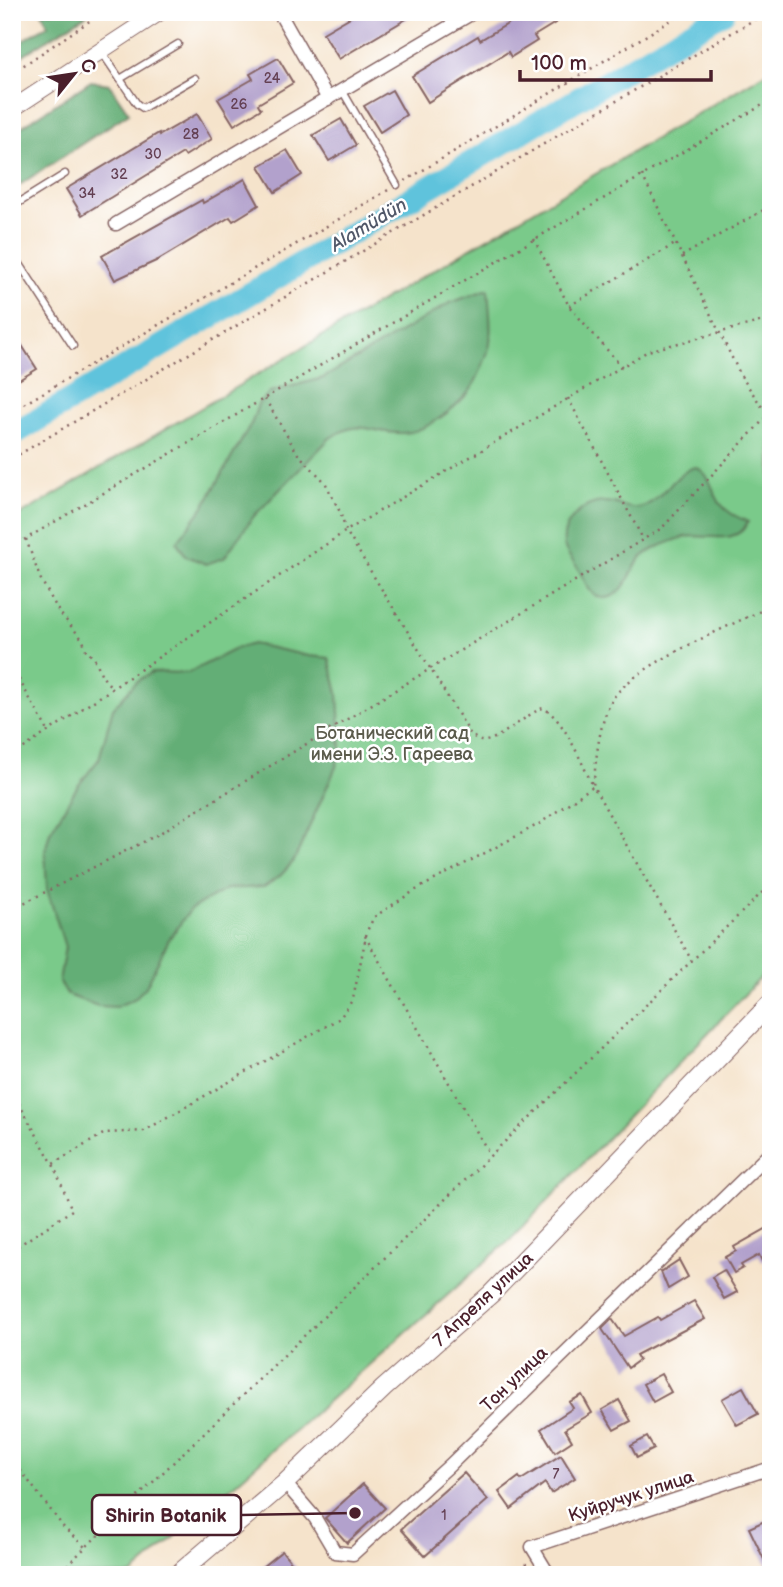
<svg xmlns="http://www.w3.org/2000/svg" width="783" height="1587" font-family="'Balsamiq Sans',sans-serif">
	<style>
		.green { fill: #7aca8a; stroke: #62745a; stroke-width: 2 }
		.forest { fill: #63ae76; stroke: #566650; stroke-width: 2 }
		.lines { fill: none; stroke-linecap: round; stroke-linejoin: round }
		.river { stroke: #5ec3dc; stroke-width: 23 }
		.building { fill: #b2a1cc }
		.service-casing { stroke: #866463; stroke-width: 9 }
		.minor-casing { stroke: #866463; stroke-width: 15 }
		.secondary-casing { stroke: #866463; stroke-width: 18 }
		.primary-casing { stroke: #866463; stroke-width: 20 }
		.path { stroke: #866463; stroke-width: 2.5; stroke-dasharray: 2 5; stroke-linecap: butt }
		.service { stroke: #fff; stroke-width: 6 }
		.minor { stroke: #fff; stroke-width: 12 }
		.secondary { stroke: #fff; stroke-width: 16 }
		.primary { stroke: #fff; stroke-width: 18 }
		.labels { text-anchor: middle; stroke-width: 5; stroke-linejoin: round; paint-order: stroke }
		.number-label { font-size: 14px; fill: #644053 }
		.park-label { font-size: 18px; fill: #5b5b4c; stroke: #fff }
		.street-label { font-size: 18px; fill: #4a1f2b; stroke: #fff }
		.water-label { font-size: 19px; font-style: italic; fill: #515869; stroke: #fff }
		.leader { fill: none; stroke: #4a1f2b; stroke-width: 2.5 }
		.callout-dot { fill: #4a1f2b; stroke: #fff; stroke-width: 2.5 }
		.callout { fill: #fff; stroke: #4a1f2b; stroke-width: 2.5 }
		.callout-label { font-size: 19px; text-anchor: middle; font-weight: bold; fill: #4a1f2b }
	</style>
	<rect width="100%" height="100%" fill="#fff"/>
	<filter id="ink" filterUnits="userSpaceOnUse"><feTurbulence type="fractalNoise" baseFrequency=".0143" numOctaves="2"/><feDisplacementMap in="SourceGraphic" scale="14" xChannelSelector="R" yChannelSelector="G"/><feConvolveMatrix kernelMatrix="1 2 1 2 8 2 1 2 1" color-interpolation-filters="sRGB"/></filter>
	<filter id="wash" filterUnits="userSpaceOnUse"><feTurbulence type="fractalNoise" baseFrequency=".00686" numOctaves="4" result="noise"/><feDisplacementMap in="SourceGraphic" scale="28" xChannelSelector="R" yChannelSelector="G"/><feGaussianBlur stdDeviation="1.57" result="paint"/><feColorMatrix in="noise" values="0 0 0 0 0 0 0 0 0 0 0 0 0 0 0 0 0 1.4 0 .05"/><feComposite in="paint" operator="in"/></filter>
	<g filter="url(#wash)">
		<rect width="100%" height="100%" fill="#f5e3cb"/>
		<polygon class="green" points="771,70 771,967 511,1239 132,1575 12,1575 12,520"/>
		<g class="forest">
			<polygon points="42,12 91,12 12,62 12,47 48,25"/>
			<polygon points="91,81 109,84 129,113 12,190 12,133"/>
			<path d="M 488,289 C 489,306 492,326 490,343 C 489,353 475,385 469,392 C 453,410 425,433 402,433 C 369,434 362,417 330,438 L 254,516 L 224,558 L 206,564 L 186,556 L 177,542 L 204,506 L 252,422 L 258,404 L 270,392 L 323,378 L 450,303 Z"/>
			<path d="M 695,467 C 711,473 711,490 720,503 C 727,513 738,517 748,522 C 737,547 706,533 685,537 C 677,539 668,543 660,546 C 654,549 647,553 642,557 C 630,570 625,599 603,598 C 588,597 584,577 577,567 C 572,559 565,553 564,544 C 561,523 583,503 603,502 C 618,501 630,513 645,506 C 664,497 675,473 695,467 Z"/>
			<polygon points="253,644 309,656 329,658 338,693 341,750 336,767 294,861 280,876 264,887 227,889 191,909 169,939 146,987 134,999 116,1007 98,1006 67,995 59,981 65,947 47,889 45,851 50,832 77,787 99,759 113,708 136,682 152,672 188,673 237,648"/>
		</g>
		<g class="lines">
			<polyline class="river" points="12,435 724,12"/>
		</g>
		<g id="blocks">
			<g class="building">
				<polygon points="359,12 418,12 339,59 323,33"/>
				<polygon points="528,12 573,12 534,36 537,41 511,57 508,52 428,102 412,76 478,36 480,40"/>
				<polygon points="278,58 293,83 258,104 261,109 234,125 218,99 253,79 250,74"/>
				<polygon points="392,90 406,115 380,132 364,106"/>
				<polygon points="197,114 212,139 185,156 183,153 82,215 66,189 159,133 160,135"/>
				<polygon points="341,119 356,145 329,161 313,135"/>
				<polygon points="287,150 302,175 275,192 259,166"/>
				<polygon points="245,179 259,205 233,221 230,217 158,260 115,280 102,256 202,200 203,203"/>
				<polygon points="21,344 37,369 12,384 12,350"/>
				<polygon points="771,1226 771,1256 762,1261 759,1255 741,1265 743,1268 734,1273 725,1257 736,1251 734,1247"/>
				<polygon points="679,1260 688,1277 668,1289 661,1272"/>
				<polygon points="724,1270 737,1292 724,1299 712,1277"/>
				<polygon points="694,1301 705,1319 636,1355 639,1360 628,1368 602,1329 612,1319 624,1336 658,1317 660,1320"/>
				<polygon points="661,1374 671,1392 653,1402 643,1384"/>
				<polygon points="743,1387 758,1414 737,1425 722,1399"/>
				<polygon points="582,1395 592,1413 565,1429 572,1441 555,1452 541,1429 573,1408 569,1402"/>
				<polygon points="619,1400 631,1421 614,1430 602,1410"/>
				<polygon points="647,1437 654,1449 637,1458 631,1446"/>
				<polygon points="561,1455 575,1478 551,1493 545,1483 511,1509 499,1492 519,1477 521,1480"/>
				<polygon points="464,1473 488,1500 425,1556 401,1529"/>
				<polygon points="363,1484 385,1508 347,1543 325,1518"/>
				<polygon points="771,1518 771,1574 749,1528"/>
				<polygon points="282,1551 302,1575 252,1575"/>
			</g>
		</g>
	</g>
	<g filter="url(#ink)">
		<use href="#blocks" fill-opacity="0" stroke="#866463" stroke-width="2"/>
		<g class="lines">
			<defs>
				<g id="service">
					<polyline points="101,51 137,104 143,108 195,78"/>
					<polyline points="120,79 178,44"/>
					<polyline points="342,90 397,185"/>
					<polyline points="12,207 65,174"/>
					<polyline points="12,252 73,346"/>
				</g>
				<g id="minor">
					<polyline points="279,12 328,99"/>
					<polyline points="116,224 474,12"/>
					<polyline points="285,1483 315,1518 335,1552 353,1554 450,1465 771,1152"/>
					<polyline points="549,1575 532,1547 771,1468"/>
				</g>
				<polyline id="secondary" points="12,109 160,12"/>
				<polyline id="primary" points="177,1575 285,1483 384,1388 491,1294 771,1003"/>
			</defs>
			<use href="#service" class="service-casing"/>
			<use href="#minor" class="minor-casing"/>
			<use href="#secondary" class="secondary-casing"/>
			<use href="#primary" class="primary-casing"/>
			<g class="path">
				<polyline points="12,73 103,12"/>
				<polyline points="642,175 741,376 771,420"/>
				<polyline points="405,181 685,12"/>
				<polyline points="534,239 569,306 622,367"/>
				<polyline points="682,256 771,206"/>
				<polyline points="569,306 675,244"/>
				<polyline points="568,398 643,539"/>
				<path d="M 265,399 L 298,454 L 325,482 L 340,512 L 346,531 L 471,735 C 474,737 478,740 481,741 C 496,744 527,713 543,708 C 564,718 582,764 593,786 C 597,757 598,722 614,697 C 637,664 732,625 771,606"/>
				<polyline points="12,411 390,189"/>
				<polyline points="13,458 767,12"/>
				<polyline points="26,539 40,578 59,612 83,640 86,650 96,661 102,676 112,688"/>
				<polyline points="12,547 771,100"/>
				<polyline points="12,667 48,731"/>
				<polyline points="12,756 346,531 648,351 771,319"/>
				<polyline points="12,909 155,836 662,528 771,412"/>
				<polyline points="365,936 490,1155"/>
				<polyline points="12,1091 53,1164 105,1133 144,1131 340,1018 353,999 367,931 374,917 414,891 539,824 593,786 692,961"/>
				<polyline points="12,1250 72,1210 53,1164"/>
				<polyline points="12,1459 65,1529 85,1547"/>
				<polyline points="57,1575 771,884"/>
				<polyline points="508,1575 526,1564 532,1575"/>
			</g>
			<use href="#service" class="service"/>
			<use href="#minor" class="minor"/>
			<use href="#secondary" class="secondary"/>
			<use href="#primary" class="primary"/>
		</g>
	</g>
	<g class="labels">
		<g class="number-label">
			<text x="272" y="83">24</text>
			<text x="239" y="109">26</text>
			<text x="191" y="139">28</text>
			<text x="153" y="159">30</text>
			<text x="119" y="179">32</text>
			<text x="87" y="198">34</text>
			<text x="556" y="1479">7</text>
			<text x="444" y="1520">1</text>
		</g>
		<g class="park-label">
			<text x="392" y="739">Ботанический сад<tspan x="392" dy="21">имени Э.З. Гареева</tspan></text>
		</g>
		<g class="street-label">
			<text transform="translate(483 1299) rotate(-43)" y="6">7 Апреля улица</text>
			<text transform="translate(514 1379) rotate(-44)" y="6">Тон улица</text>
			<text transform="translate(631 1496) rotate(-18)" y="6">Куйручук улица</text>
		</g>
		<g class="water-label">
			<text transform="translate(368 224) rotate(-31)" y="7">Alamüdün</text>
		</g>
	</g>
	<path class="leader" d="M355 1513L241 1515"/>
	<circle class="callout-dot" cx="355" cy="1513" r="7"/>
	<rect class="callout" x="92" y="1495" width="149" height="40" rx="7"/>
	<g class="callout-label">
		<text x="166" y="1522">Shirin Botanik</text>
	</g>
	<rect width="783" height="1587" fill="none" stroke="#fff" stroke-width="42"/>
	<g transform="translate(74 74) rotate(60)" stroke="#ffffff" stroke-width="5" paint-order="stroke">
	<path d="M0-5L12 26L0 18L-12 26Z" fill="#4a1f2b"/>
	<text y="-10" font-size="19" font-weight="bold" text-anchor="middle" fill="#4a1f2b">С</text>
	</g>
	<path d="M520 70v10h191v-10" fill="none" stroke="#4a1f2b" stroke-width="3.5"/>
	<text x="531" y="70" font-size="21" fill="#4a1f2b" stroke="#ffffff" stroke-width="5" paint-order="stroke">100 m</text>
</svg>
